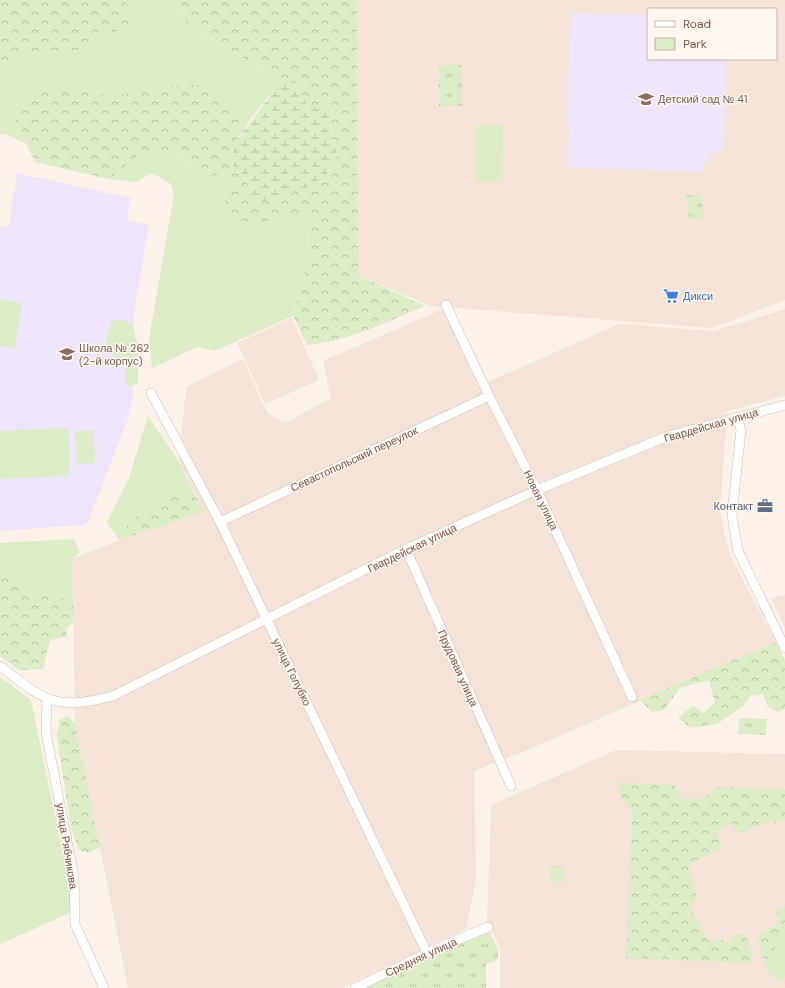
<svg xmlns="http://www.w3.org/2000/svg" width="785" height="988" font-family="'DM Sans',sans-serif">
	<style>
		.residential { fill: #f5e3d7; fill-rule: evenodd }
		.education { fill: #efe5fa }
		.green { fill: #dbecc6 }
		.forest { fill: url(#forest-crowns) }
		.wetland { fill: url(#wetland-marsh) }
		.park { fill: url(#park-tufts) }
		.lines { fill: none; stroke-linecap: round; stroke-linejoin: round }
		.street-casing { stroke: #d3bbb0; stroke-width: 10 }
		.street { stroke: #fff; stroke-width: 9 }
		.labels { text-anchor: middle; stroke-width: 3; stroke-linejoin: round; paint-order: stroke }
		.education-label { font-size: 11px; fill: #785e54; stroke: #fff7f0; text-anchor: start }
		.shop-label { font-size: 11px; fill: #366cbe; stroke: #fff7f0; text-anchor: start }
		.street-label { font-size: 11px; fill: #7a554a; stroke: #fff7f0 }
		.service-label { font-size: 11px; fill: #4e5e75; stroke: #fff7f0; text-anchor: end }
	</style>
	<defs>
		<pattern id="forest-crowns" width="20" height="18" patternUnits="userSpaceOnUse"><rect width="20" height="18" fill="#dbecc6"/><path d="M2 6a3 3 0 1 1 6 0M12 15a3 3 0 1 1 6 0" fill="none" stroke="#b7c2a3"/></pattern>
		<pattern id="wetland-marsh" width="20" height="14" patternUnits="userSpaceOnUse"><rect width="20" height="14" fill="#dbecc6"/><path d="M1 5h8M5 5V1M11 12h8M15 12V8" fill="none" stroke="#b7c2a3"/></pattern>
		<pattern id="park-tufts" width="24" height="20" patternUnits="userSpaceOnUse"><rect width="24" height="20" fill="#dbecc6"/><path d="M3 7l-1-3M5 7V3M7 7l1-3M15 17l-1-3M17 17v-4M19 17l1-3" fill="none" stroke="#b7c2a3"/></pattern>
	</defs>
	<rect width="100%" height="100%" fill="#fdf2e9"/>
	<g class="residential">
		<path d="M 357,0 L 785,0 L 785,300 L 712,328 L 430,306 L 358,275 ZM 648,9 L 776,9 L 776,59 L 648,59 Z"/>
		<polygon points="443,309 479,386 619,324 714,331 785,309 785,396 727,411 720,513 729,553 776,642 513,756 474,771 476,879 466,929 341,988 128,988 75,723 72,559 119,540 204,512 179,462 186,387 243,359 267,413 285,423 331,398 323,361"/>
		<polygon points="292,318 319,380 265,404 237,343"/>
		<polygon points="785,595 785,628 771,598"/>
		<polygon points="616,750 785,754 785,988 500,988 500,948 487,921 491,805"/>
	</g>
	<g class="education">
		<polygon points="571,13 648,15 648,59 726,59 724,149 721,152 710,151 709,159 704,164 704,172 567,168 569,130 566,124"/>
		<polygon points="17,173 131,198 127,220 149,225 134,315 133,396 128,419 88,522 84,525 0,531 0,226 9,227"/>
	</g>
	<g class="green">
		<polygon points="123,0 173,0 187,24 252,63 283,78 249,121 238,112 187,83 111,96 90,91 15,121 25,143 5,134 0,134 0,66 28,53 81,50 130,7"/>
		<polygon points="476,125 503,125 502,182 475,182"/>
		<polygon points="166,152 182,157 194,169 223,173 230,189 260,223 309,212 308,260 293,316 215,351 197,347 152,368 149,338 174,195 171,184 152,173 136,182 109,179 140,154"/>
		<polygon points="0,299 22,303 15,348 0,346"/>
		<path d="M 122,320 L 133,325 L 138,348 L 138,383 L 130,387 L 125,383 L 125,367 L 122,359 C 109,354 103,351 107,336 C 109,331 109,327 112,321 Z"/>
		<polygon points="148,416 179,462 194,493 176,492 168,495 162,503 149,513 137,516 127,525 119,540 107,522 129,478"/>
		<polygon points="68,428 70,476 0,479 0,431"/>
		<polygon points="94,430 95,463 77,464 75,431"/>
		<polygon points="74,539 80,552 72,559 73,605 56,593 36,596 20,591 8,571 0,562 0,543"/>
		<polygon points="0,677 31,700 68,878 72,912 0,944"/>
		<polygon points="785,934 785,976 778,981 770,974 764,962"/>
	</g>
	<g class="forest">
		<polygon points="0,0 123,0 130,7 134,19 129,24 81,50 28,53 0,66"/>
		<path d="M 173,0 L 357,0 L 358,275 L 425,306 C 388,321 347,342 307,345 L 293,316 L 308,260 L 309,212 L 260,223 L 238,220 L 223,206 L 230,189 L 223,173 L 206,178 L 194,169 L 182,157 L 166,152 L 140,154 L 109,179 L 35,162 L 15,121 L 25,101 L 46,92 L 90,91 L 111,96 L 187,83 L 217,91 L 249,121 L 236,142 L 231,163 L 245,179 L 257,202 L 281,195 L 337,156 L 330,125 L 308,107 L 295,81 L 283,78 L 252,63 L 187,24 Z"/>
		<path d="M 176,492 L 194,493 L 204,512 L 119,540 C 123,532 128,521 137,516 C 144,512 150,512 157,507 C 164,501 167,495 176,492 Z"/>
		<polygon points="0,562 8,571 20,591 36,596 56,593 73,605 74,622 67,628 66,637 50,640 43,669 19,670 0,656"/>
		<polygon points="776,642 785,660 785,709 777,712 768,707 763,694 750,696 743,706 717,724 691,728 678,718 693,705 703,713 715,703 709,680 680,688 664,710 652,712 640,700"/>
		<polygon points="67,716 75,723 100,847 88,853 79,850 71,829 57,737 59,720"/>
		<polygon points="618,783 675,785 680,799 702,799 718,787 785,790 785,819 775,823 773,820 737,834 732,823 717,831 722,848 695,861 688,867 698,899 689,905 708,941 720,939 731,944 732,934 745,934 752,954 751,963 626,958 632,813 619,793"/>
		<polygon points="785,906 785,934 768,959 762,957 757,935 778,923 777,910"/>
	</g>
	<polygon class="wetland" points="283,78 295,81 308,107 333,112 330,125 337,156 326,175 303,190 257,202 245,179 231,163 236,142"/>
	<g class="park">
		<polygon points="462,65 462,106 439,106 439,66"/>
		<polygon points="701,194 704,218 689,220 686,196"/>
		<polygon points="739,718 767,719 766,735 738,734"/>
		<polygon points="550,866 564,867 564,881 550,881"/>
		<polygon points="484,932 490,932 498,949 498,960 486,964 486,988 366,988 434,954"/>
	</g>
	<g class="lines">
		<defs>
			<g id="street">
				<polyline points="446,305 489,396 537,490 632,697"/>
				<polyline points="151,393 220,522 427,953"/>
				<polyline points="737,417 741,430 732,515 738,551 785,648"/>
				<polyline points="220,522 489,396"/>
				<polyline points="406,549 511,786"/>
				<path d="M 0,666 C 45,701 55,711 113,696 L 406,549 L 537,490 L 668,436 L 785,405"/>
				<polyline points="47,700 46,733 74,877 75,924 104,988"/>
				<polyline points="355,988 427,953 488,927"/>
			</g>
		</defs>
		<use href="#street" class="street-casing"/>
		<use href="#street" class="street"/>
	</g>
	<defs>
		<symbol id="school-bare" viewBox="-9 -9 18 18"><path d="M0-5L7-2L0 1L-7-2ZM-4 1L0 2.5L4 1V4Q0 6-4 4Z" fill="#8d6e63" stroke="#fff7f0" stroke-width="2.5" paint-order="stroke"/></symbol>
		<symbol id="supermarket-bare" viewBox="-9 -9 18 18"><path d="M-6-5.5h2.5l.6 2H6L4.5 2H-2.5L-4.4-4H-6ZM-1.5 3.2a1.3 1.3 0 1 0 .1 0ZM3 3.2a1.3 1.3 0 1 0 .1 0Z" fill="#3f7fe0" stroke="#fff7f0" stroke-width="2.5" paint-order="stroke"/></symbol>
		<symbol id="office-bare" viewBox="-9 -9 18 18"><path d="M-6-3h4V-5.5h4V-3h4V5H-6ZM-1-4.5V-3h2v-1.5ZM-6 0V1H6V0Z" fill="#5c6f8a" stroke="#fff7f0" stroke-width="2.5" paint-order="stroke"/></symbol>
	</defs>
	<g fill-rule="evenodd">
		<use href="#school-bare" x="635" y="88" width="22" height="22"/>
		<use href="#supermarket-bare" x="660" y="285" width="22" height="22"/>
		<use href="#school-bare" x="56" y="343" width="22" height="22"/>
		<use href="#office-bare" x="754" y="495" width="22" height="22"/>
	</g>
	<g class="labels">
		<g class="education-label">
			<text x="658" y="103">Детский сад № 41</text>
			<text x="79" y="352">Школа № 262<tspan x="79" dy="13">(2-й корпус)</tspan></text>
		</g>
		<g class="shop-label">
			<text x="683" y="300">Дикси</text>
		</g>
		<g class="street-label">
			<text transform="translate(711 425) rotate(-16)" y="4">Гвардейская улица</text>
			<text transform="translate(354 459) rotate(-25)" y="4">Севастопольский переулок</text>
			<text transform="translate(541 500) rotate(64)" y="4">Новая улица</text>
			<text transform="translate(412 548) rotate(-26)" y="4">Гвардейская улица</text>
			<text transform="translate(458 668) rotate(66)" y="4">Прудовая улица</text>
			<text transform="translate(292 672) rotate(64)" y="4">улица Голубко</text>
			<text transform="translate(67 846) rotate(81)" y="4">улица Рябчикова</text>
			<text transform="translate(421 957) rotate(-25)" y="4">Средняя улица</text>
		</g>
		<g class="service-label">
			<text x="753" y="510">Контакт</text>
		</g>
	</g>
	<rect x="647" y="8" width="130" height="52" fill="#fff7f0" stroke="#cab6ae"/>
	<rect x="655" y="21" width="20" height="6" fill="#ffffff" stroke="#cab6ae"/>
	<text x="683" y="28" font-size="12" fill="#7a554a">Road</text>
	<rect x="655" y="38" width="20" height="12" fill="url(#park-tufts)" stroke="#cab6ae"/>
	<text x="683" y="48" font-size="12" fill="#7a554a">Park</text>
</svg>
